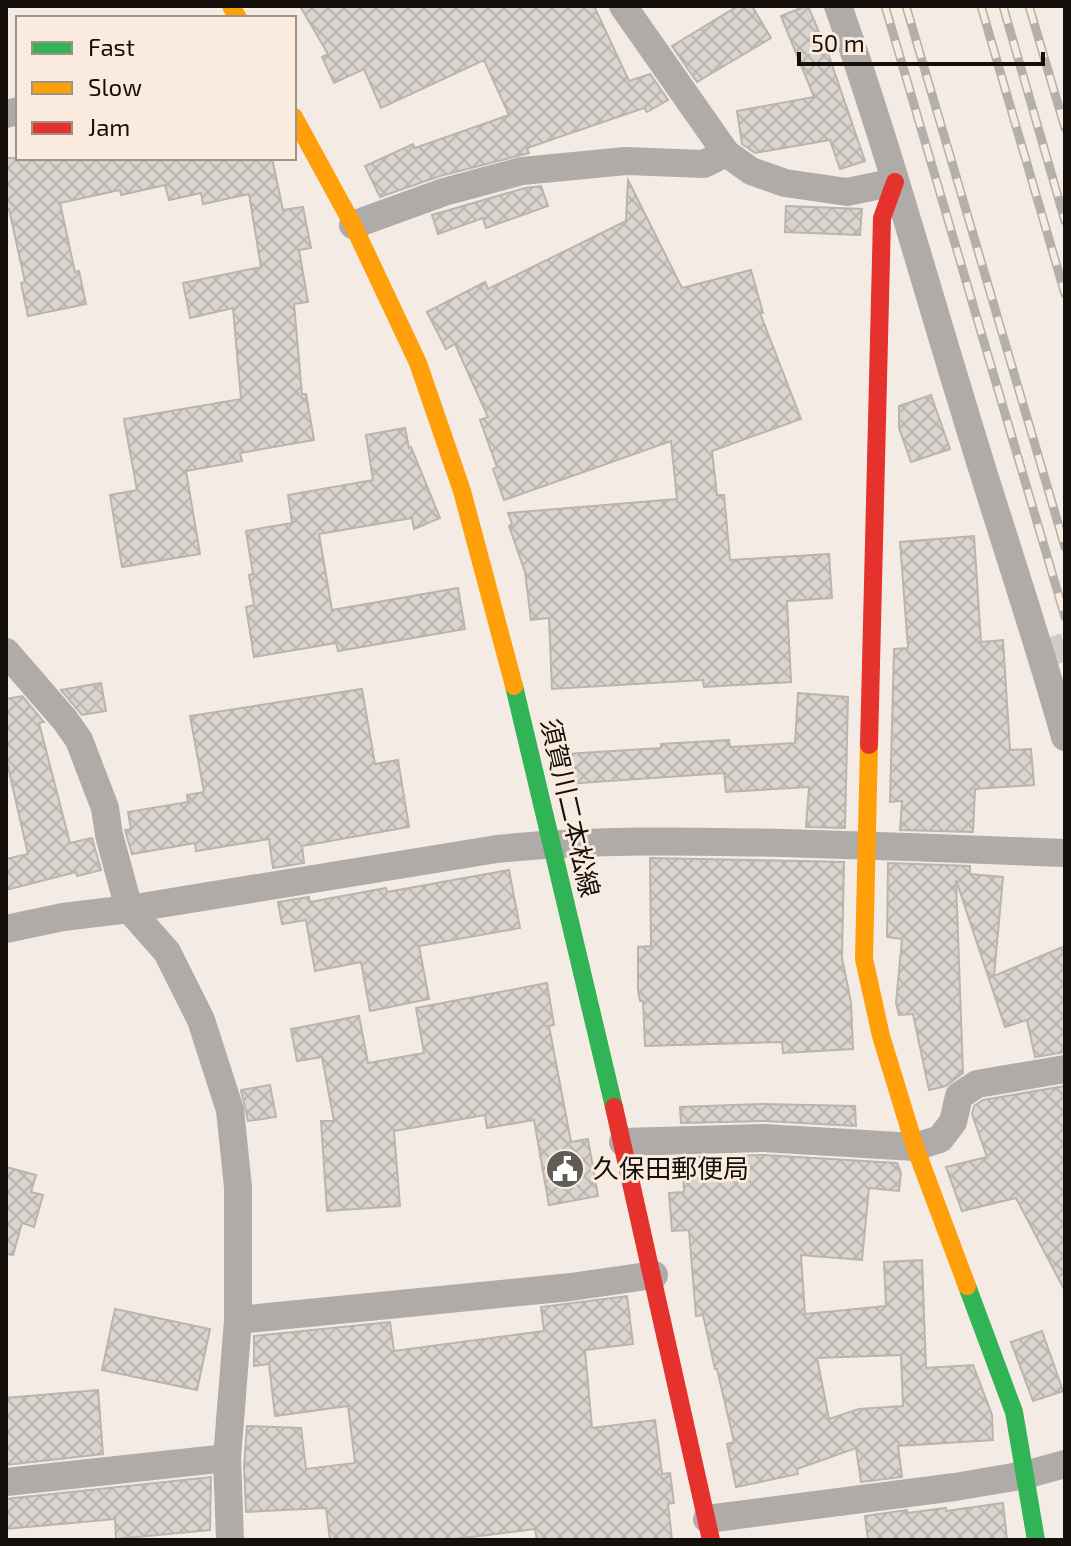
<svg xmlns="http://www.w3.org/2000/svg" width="1071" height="1546" font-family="'Exo 2','Noto Sans JP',sans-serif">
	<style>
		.building { fill: url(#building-cross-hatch); stroke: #bab3ae; stroke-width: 2; fill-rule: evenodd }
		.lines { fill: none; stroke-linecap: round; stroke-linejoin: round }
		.street-tunnel { stroke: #d2cbc3; stroke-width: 28; stroke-dasharray: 28 14; stroke-linecap: butt }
		.street { stroke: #aeaba9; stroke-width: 28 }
		.fast { stroke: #30b455; stroke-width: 18 }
		.slow { stroke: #ff9f0a; stroke-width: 18 }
		.jam { stroke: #e5322d; stroke-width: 18 }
		.rail-casing { stroke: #b3afaa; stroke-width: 9 }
		.rail { stroke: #faebde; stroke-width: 6; stroke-dasharray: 18; stroke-linecap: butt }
		.labels { text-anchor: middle; stroke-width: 6; stroke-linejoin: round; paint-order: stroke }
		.street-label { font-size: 26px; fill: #140f0a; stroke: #faebde }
		.poi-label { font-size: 26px; fill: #140f0a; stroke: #faebde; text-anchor: start }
	</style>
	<defs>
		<pattern id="building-cross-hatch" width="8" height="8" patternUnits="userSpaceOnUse" patternTransform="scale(2)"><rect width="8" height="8" fill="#dad4ce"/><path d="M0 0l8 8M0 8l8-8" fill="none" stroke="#bab5b0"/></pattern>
	</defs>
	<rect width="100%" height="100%" fill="#f4ece4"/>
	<g class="building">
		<polygon points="300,6 594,6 629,81 650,74 668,100 647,112 644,108 527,148 529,153 440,176 380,197 365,166 413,144 415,148 509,115 484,60 381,108 364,69 334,83 322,57 328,54"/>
		<polygon points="738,6 752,6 771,38 697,82 672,46"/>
		<polygon points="806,6 808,6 828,53 865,161 840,169 830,140 755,153 742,144 737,111 814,97 781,16"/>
		<polygon points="6,158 272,158 283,210 303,207 311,248 299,250 308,302 294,304 302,394 306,394 314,440 240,453 242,461 186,471 200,554 122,567 110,495 137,490 124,419 241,399 233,308 190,318 183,283 261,267 249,194 203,204 201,193 169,200 165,185 121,195 120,190 60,203 75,272 79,271 86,304 28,316 21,283 25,282 9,209 6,210"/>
		<polygon points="628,180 682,288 751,270 763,313 760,313 801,419 712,451 717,495 724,495 730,560 829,554 832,598 787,601 791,682 704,687 703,680 552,689 549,618 531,620 525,572 509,526 512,524 508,513 677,499 671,441 504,500 493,469 497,467 480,420 488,417 455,344 446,349 427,312 485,282 488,289 626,221"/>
		<polygon points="541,186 548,206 486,228 483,218 438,234 432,215 525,188"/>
		<polygon points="786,206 862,209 860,235 785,232"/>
		<polygon points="931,395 950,449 911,462 899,428 899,406"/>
		<polygon points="405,428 409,448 411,447 440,518 414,529 412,518 319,534 332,610 458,588 465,629 338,651 336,643 254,657 246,607 254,605 249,575 253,574 246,531 292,523 288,495 373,480 366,435"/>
		<polygon points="974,536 981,642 1003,640 1010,750 1031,749 1034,785 975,789 973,832 900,830 902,801 890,802 894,649 908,648 900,542"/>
		<polygon points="101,683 106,711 82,715 61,690"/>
		<polygon points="362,689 375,764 398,760 409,827 302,846 304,863 273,868 269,839 196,851 195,843 132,854 125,830 131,829 128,812 188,802 187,795 204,792 190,716"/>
		<polygon points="798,693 848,697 845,828 806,827 809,787 726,792 724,773 567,784 566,754 661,748 661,744 729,740 730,747 795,743"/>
		<polygon points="22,696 44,722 39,723 70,843 92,838 101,870 77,876 76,872 6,890 6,859 28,854 6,758 6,699"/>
		<polygon points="650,858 844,862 842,958 851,1002 853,1049 783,1053 782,1042 645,1046 643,1001 640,1001 638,990 638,947 651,946"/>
		<polygon points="888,863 970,866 970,874 1003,877 994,976 1065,946 1065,1052 1035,1057 1027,1020 1005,1027 956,880 963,1073 946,1086 929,1090 913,1014 899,1015 896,1003 902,939 887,937"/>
		<polygon points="509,870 520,928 419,946 429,999 370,1011 361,962 315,971 306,920 282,924 278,902 309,897 310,902 386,888 387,892"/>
		<polygon points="547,983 554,1025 549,1026 571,1142 588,1139 598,1196 549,1205 534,1120 487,1128 485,1115 394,1131 400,1206 327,1211 321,1121 334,1121 322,1057 297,1061 291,1029 359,1016 368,1063 424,1053 416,1008"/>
		<polygon points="270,1085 276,1117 248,1121 241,1090"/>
		<polygon points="1065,1086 1065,1291 1016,1198 962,1211 946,1167 987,1157 972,1114 974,1106 983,1100"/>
		<polygon points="761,1104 855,1106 856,1126 765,1121 681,1123 680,1107"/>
		<path d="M 764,1155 L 897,1163 L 901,1173 L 899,1191 L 869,1188 L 862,1260 L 801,1255 L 805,1314 L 886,1306 L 884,1262 L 922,1260 L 926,1368 L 973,1365 L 992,1415 L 993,1440 L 898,1446 L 902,1477 L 861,1482 L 856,1448 L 797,1469 L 798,1474 L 736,1487 L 727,1444 L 734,1442 L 717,1369 L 715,1369 L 703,1315 L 696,1316 L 689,1230 L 672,1231 L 669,1193 L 684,1192 L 682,1157 ZM 901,1355 L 903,1406 L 859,1409 L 829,1419 L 817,1358 Z"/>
		<polygon points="6,1167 36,1175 31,1192 43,1195 34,1227 22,1223 13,1255 6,1254"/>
		<polygon points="627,1296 633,1344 585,1350 592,1428 655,1420 662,1474 670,1473 674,1503 668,1504 672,1540 537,1540 535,1529 447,1540 330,1540 326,1508 246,1512 244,1466 247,1426 301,1428 306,1469 355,1463 348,1406 275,1416 269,1364 254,1366 254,1336 390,1322 394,1351 544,1331 541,1307"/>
		<polygon points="115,1309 210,1329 197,1390 102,1370"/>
		<polygon points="1042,1331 1063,1391 1033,1401 1011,1342"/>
		<polygon points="98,1390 103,1454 6,1465 6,1398"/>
		<polygon points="211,1477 210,1530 116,1539 115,1519 6,1529 6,1499"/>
		<polygon points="1003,1503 1007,1540 868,1540 865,1516 907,1510 907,1513 946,1508 946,1511"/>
	</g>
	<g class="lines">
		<polyline class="street-tunnel" points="1048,652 1065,647"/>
		<g class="street">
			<polyline points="623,6 726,153 751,171 785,183 847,192 895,182"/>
			<path d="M 838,6 C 885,137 922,273 963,406 C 996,517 1034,626 1065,737"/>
			<polyline points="6,114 18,111"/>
			<polyline points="353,225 444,192 522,171 626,161 704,164 726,153"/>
			<polyline points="6,652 65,720 79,740 105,808 109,835 129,909 167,952 201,1020 230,1110 238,1187 238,1320 227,1458 230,1540"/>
			<path d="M 6,929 L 63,917 L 129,909 L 497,849 C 593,839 688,841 784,843 C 878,846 971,849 1065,853"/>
			<polyline points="623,1142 764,1138 915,1147 940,1139 953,1122 959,1096 977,1084 1065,1069"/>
			<polyline points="238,1320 571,1287 654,1275"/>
			<polyline points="6,1482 227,1458"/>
			<polyline points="707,1519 955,1487 1025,1475 1065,1464"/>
		</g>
		<g class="fast">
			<polyline points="514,686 614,1107"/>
			<polyline points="967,1286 1014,1412 1036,1540"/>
		</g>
		<g class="slow">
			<polyline points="231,6 238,18"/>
			<polyline points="294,117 353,225 418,363 462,491 514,686"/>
			<polyline points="869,745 864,959 881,1036 915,1147 967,1286"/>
		</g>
		<g class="jam">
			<polyline points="869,745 882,218 895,182"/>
			<polyline points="614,1107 711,1540"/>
		</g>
		<defs>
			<g id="rail">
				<polyline points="885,6 1065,617"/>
				<polyline points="906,6 1065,547"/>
				<polyline points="981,6 1065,294"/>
				<polyline points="1003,6 1065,221"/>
				<polyline points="1029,6 1065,128"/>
			</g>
		</defs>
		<use href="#rail" class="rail-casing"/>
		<use href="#rail" class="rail"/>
	</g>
	<defs>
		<symbol id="civic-disc" viewBox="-11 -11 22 22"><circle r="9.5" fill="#625c56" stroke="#faebde"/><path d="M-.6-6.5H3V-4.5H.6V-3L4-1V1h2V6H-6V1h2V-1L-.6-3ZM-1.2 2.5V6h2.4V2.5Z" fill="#fff"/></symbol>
	</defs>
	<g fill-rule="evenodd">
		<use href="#civic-disc" x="543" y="1147" width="44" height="44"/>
	</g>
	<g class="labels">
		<g class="street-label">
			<text transform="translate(570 808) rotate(77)" y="9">須賀川二本松線</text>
		</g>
		<g class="poi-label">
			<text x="593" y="1178">久保田郵便局</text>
		</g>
	</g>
	<rect width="1071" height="1546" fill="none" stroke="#140f0a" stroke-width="16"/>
	<rect x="16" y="16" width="280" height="144" fill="#faebde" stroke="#9e9389" stroke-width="2"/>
	<rect x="32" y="42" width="40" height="12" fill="#30b455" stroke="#9e9389" stroke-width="2"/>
	<text x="88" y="56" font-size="24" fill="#140f0a">Fast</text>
	<rect x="32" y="82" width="40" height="12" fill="#ff9f0a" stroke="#9e9389" stroke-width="2"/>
	<text x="88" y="96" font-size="24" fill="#140f0a">Slow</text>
	<rect x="32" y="122" width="40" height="12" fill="#e5322d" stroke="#9e9389" stroke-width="2"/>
	<text x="88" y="136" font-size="24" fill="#140f0a">Jam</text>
	<path d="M799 52v12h244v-12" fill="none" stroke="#140f0a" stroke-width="4"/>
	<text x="811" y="52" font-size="24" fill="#140f0a" stroke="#faebde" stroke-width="6" paint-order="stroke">50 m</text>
</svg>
